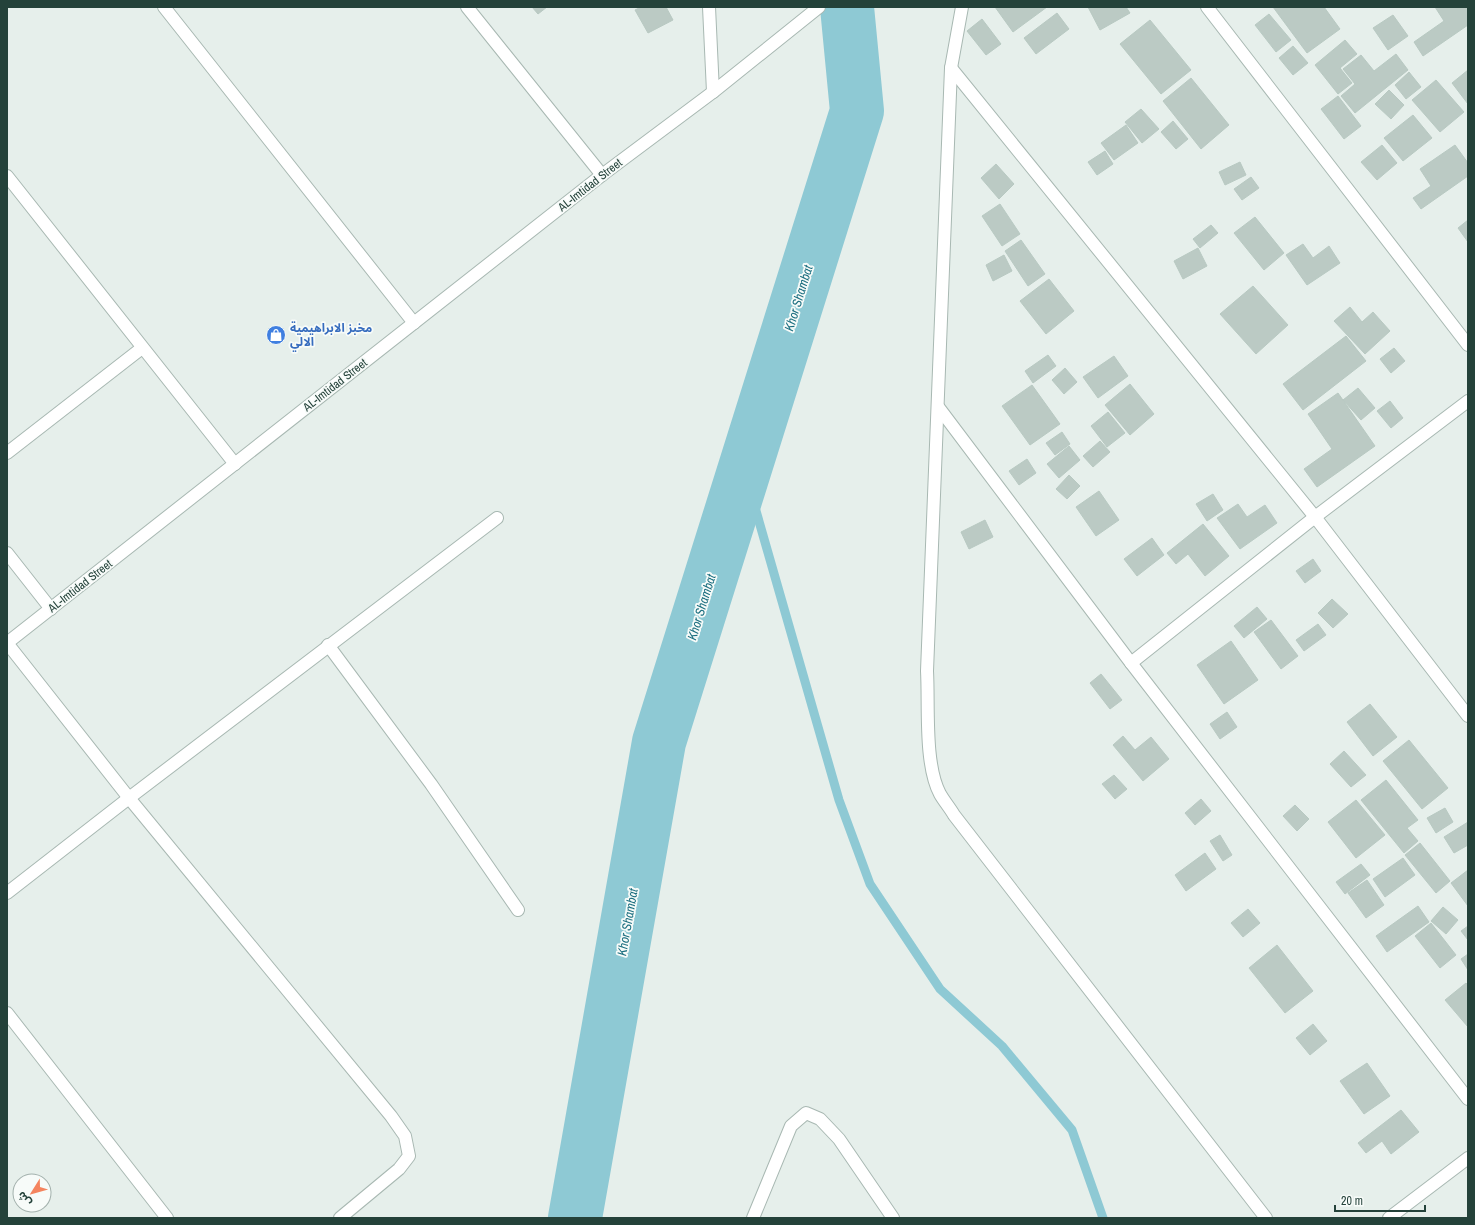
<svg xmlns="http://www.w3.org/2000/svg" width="1475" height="1225" font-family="'Archivo Narrow','Noto Sans Arabic',sans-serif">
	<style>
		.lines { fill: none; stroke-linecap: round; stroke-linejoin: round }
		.stream { stroke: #8ec9d4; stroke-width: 9 }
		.river { stroke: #8ec9d4; stroke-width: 54 }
		.building { fill: #bbcac4; stroke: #b8c9c2 }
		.minor-casing { stroke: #a8b8b2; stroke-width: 14 }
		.tertiary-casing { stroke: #a8b8b2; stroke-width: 14 }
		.minor { stroke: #fff; stroke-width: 12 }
		.tertiary { stroke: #fff; stroke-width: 12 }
		.labels { text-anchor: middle; stroke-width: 3.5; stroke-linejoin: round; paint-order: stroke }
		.street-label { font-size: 12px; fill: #24423a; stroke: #f7fbf9 }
		.shop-label { font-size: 12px; font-weight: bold; fill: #366cbe; stroke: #f7fbf9; text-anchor: start }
		.water-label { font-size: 13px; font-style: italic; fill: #1c6f80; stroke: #f7fbf9 }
	</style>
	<rect width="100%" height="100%" fill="#e6efeb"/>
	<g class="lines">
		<polyline class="stream" points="744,469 839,800 870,884 940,989 1002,1046 1072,1130 1103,1218"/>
		<polyline class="river" points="575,1218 659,742 857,111 847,7"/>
	</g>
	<g class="building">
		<polygon points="532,7 547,7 538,14"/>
		<polygon points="641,7 666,7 673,20 648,33 635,10"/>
		<polygon points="995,7 1047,7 1013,32"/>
		<polygon points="1088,7 1126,7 1130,13 1100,30"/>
		<polygon points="1273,7 1324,7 1340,29 1307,53"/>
		<polygon points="1435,7 1468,7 1468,25 1423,56 1414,42 1444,21"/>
		<polygon points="1057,13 1069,29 1036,54 1024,38"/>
		<polygon points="1269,14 1291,40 1276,52 1255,25"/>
		<polygon points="1393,15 1408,36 1388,50 1373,28"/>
		<polygon points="982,19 1001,44 986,55 967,31"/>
		<polygon points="1150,20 1191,70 1161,94 1120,44"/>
		<polygon points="1345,40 1357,54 1340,68 1352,83 1338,94 1315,65"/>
		<polygon points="1293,46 1308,63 1293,75 1279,58"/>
		<polygon points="1396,54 1408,70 1355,113 1341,96 1355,84 1343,69 1361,55 1374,71"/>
		<polygon points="1468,70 1468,104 1452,83"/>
		<polygon points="1409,72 1421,87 1406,99 1395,85"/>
		<polygon points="1191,78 1229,125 1201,149 1163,101"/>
		<polygon points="1436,80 1464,112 1440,132 1412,100"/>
		<polygon points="1389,90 1404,105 1391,119 1375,104"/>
		<polygon points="1338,96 1361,126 1344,139 1321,109"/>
		<polygon points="1141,109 1159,129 1142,143 1125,122"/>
		<polygon points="1413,115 1432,138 1403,161 1384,138"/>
		<polygon points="1173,121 1188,139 1176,149 1161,132"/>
		<polygon points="1126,125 1138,143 1114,160 1101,143"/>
		<polygon points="1382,145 1397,163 1377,180 1361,162"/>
		<polygon points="1455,145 1468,163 1468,176 1421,209 1413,198 1431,186 1420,169"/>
		<polygon points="1105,151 1113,164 1097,175 1088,162"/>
		<polygon points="1240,162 1246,175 1225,185 1219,172"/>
		<polygon points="996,164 1014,184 999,199 981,178"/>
		<polygon points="1251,177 1259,188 1242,200 1234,189"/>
		<polygon points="1000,204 1020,234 1002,246 982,216"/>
		<polygon points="1255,217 1284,253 1264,270 1234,233"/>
		<polygon points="1468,220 1468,242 1458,228"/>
		<polygon points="1211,225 1218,233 1200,248 1193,239"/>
		<polygon points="1021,240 1045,274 1028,286 1005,251"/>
		<polygon points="1303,244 1313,258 1329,246 1340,263 1307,285 1286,255"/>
		<polygon points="1198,248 1207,266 1183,279 1174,261"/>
		<polygon points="1004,255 1012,271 993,281 986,265"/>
		<polygon points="1049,279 1074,311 1046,334 1020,301"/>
		<polygon points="1253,286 1288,325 1256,354 1220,314"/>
		<polygon points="1350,307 1362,322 1373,312 1390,331 1365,354 1334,321"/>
		<polygon points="1346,336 1366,361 1303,410 1283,384"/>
		<polygon points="1394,348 1405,361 1391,373 1380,359"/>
		<polygon points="1048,355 1056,366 1033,383 1025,371"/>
		<polygon points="1114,356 1128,376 1098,398 1083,377"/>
		<polygon points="1065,368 1077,382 1064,394 1052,380"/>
		<polygon points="1130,384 1154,414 1130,435 1105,405"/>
		<polygon points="1032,385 1060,424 1030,445 1002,406"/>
		<polygon points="1358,388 1375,408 1361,420 1343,400"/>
		<polygon points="1338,393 1375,446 1317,487 1304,469 1332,449 1308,414"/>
		<polygon points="1390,401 1403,418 1391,428 1377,411"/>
		<polygon points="1108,412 1125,433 1107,447 1091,426"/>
		<polygon points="1062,432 1070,444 1055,455 1046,443"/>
		<polygon points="1100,441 1110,452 1093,467 1083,456"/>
		<polygon points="1069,446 1080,460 1059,478 1047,464"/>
		<polygon points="1027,459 1036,473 1019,485 1009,471"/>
		<polygon points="1069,475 1080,486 1067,499 1056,489"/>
		<polygon points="1099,491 1119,520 1096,536 1076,507"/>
		<polygon points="1213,494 1223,510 1207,521 1196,504"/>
		<polygon points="1238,504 1247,517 1265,505 1277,523 1240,549 1217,518"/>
		<polygon points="985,520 993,537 969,549 961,532"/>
		<polygon points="1203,524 1229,556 1205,576 1188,554 1176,564 1167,553"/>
		<polygon points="1152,538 1164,555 1137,576 1124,559"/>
		<polygon points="1313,559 1321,571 1305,583 1296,571"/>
		<polygon points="1332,599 1348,614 1333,628 1318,613"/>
		<polygon points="1257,607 1267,619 1244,638 1234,626"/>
		<polygon points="1271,620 1298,656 1281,669 1254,632"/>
		<polygon points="1318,624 1326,635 1304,651 1296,640"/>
		<polygon points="1231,641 1258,680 1224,704 1197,665"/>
		<polygon points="1101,674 1122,700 1110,709 1090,683"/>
		<polygon points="1370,704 1397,737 1373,756 1347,722"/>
		<polygon points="1227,712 1237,727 1220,739 1210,724"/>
		<polygon points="1123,736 1135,750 1151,737 1169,759 1143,781 1113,745"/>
		<polygon points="1409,740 1448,788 1422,809 1383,761"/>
		<polygon points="1344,751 1366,775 1351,787 1330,764"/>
		<polygon points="1114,775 1127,789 1115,799 1102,784"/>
		<polygon points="1386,780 1418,820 1407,828 1418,841 1404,853 1361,800"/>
		<polygon points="1201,799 1211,811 1195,825 1185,813"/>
		<polygon points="1356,800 1385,835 1356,858 1328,822"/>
		<polygon points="1295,805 1309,819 1297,831 1283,816"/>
		<polygon points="1445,808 1453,822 1436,833 1427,818"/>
		<polygon points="1468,822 1468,845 1454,853 1444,837"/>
		<polygon points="1220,835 1232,855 1223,861 1210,841"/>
		<polygon points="1420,843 1450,881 1436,893 1405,855"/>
		<polygon points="1205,853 1216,869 1186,891 1175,875"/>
		<polygon points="1403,858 1415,875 1385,897 1373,879"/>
		<polygon points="1361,864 1370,875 1345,894 1336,882"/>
		<polygon points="1468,870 1468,906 1451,883"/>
		<polygon points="1367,880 1384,905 1366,918 1348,893"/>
		<polygon points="1418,906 1429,922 1387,952 1376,936"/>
		<polygon points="1443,907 1458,920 1446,934 1431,921"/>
		<polygon points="1248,909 1260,923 1243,937 1231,923"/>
		<polygon points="1431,923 1456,955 1440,968 1415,936"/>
		<polygon points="1468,926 1468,940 1461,931"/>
		<polygon points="1277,945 1313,991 1285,1013 1249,968"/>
		<polygon points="1468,954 1468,970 1461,959"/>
		<polygon points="1466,983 1468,985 1468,1027 1445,1000"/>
		<polygon points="1313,1024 1327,1041 1310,1055 1296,1038"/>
		<polygon points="1367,1063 1390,1096 1364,1114 1340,1081"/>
		<polygon points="1401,1110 1419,1132 1391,1154 1382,1141 1366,1153 1358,1143"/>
	</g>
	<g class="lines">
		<defs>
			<g id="minor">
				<polyline points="164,7 414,323"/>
				<polyline points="467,7 602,175"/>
				<path d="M 962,7 L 951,68 L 927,671 C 929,705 924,764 940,794 C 944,801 950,808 954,815 L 1266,1218"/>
				<polyline points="1207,7 1468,345"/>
				<polyline points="951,68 1315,517 1468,716"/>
				<polyline points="7,176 235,464"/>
				<polyline points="939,408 1131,663 1468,1099"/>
				<polyline points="7,453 142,348"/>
				<polyline points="7,553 51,609"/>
				<polyline points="7,643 129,798 391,1116 405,1136 409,1156 399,1169 340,1218"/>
				<polyline points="328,645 431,784 518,910"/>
				<polyline points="1131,663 1315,517 1468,401"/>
				<polyline points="7,893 129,798 497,518"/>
				<polyline points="7,1013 167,1218"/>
				<polyline points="753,1218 791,1126 806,1113 820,1119 839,1139 893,1218"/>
				<polyline points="1389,1218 1468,1158"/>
			</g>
			<g id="tertiary">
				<polyline points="709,7 713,92"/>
				<polyline points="7,643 602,175 713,92 819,7"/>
			</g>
		</defs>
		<use href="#minor" class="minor-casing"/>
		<use href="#tertiary" class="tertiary-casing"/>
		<use href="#minor" class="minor"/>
		<use href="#tertiary" class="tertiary"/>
	</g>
	<defs>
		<symbol id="shop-disc" viewBox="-11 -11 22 22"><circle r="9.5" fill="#3f7fe0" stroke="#f7fbf9"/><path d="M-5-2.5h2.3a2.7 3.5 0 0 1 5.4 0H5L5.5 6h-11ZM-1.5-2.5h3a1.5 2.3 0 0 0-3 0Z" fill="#fff"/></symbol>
	</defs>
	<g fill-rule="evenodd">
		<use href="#shop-disc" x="265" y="324" width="22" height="22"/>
	</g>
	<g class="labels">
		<g class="street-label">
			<text transform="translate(590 185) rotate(-38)" y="4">AL-Imtidad Street</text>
			<text transform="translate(335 385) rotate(-38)" y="4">AL-Imtidad Street</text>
			<text transform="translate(80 586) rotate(-38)" y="4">AL-Imtidad Street</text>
		</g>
		<g class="shop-label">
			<text x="290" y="332">مخبز الابراهيمية<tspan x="290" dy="14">الالي</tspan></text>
		</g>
		<g class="water-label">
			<text transform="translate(798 298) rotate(-73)" y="5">Khor Shambat</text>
			<text transform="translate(701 607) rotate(-73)" y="5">Khor Shambat</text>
			<text transform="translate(627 922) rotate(-80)" y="5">Khor Shambat</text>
		</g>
	</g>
	<rect width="1475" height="1225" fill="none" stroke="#24423a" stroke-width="16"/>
	<g transform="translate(32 1193) rotate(233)"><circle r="19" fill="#f7fbf9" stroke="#a3b1ad"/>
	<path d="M0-3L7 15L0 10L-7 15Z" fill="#f4845f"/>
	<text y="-6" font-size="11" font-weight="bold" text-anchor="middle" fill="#24423a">ش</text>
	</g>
	<path d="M1335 1205v6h90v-6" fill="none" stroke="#24423a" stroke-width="2"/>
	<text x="1341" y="1205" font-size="12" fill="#24423a" stroke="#f7fbf9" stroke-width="3" paint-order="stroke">20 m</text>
</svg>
